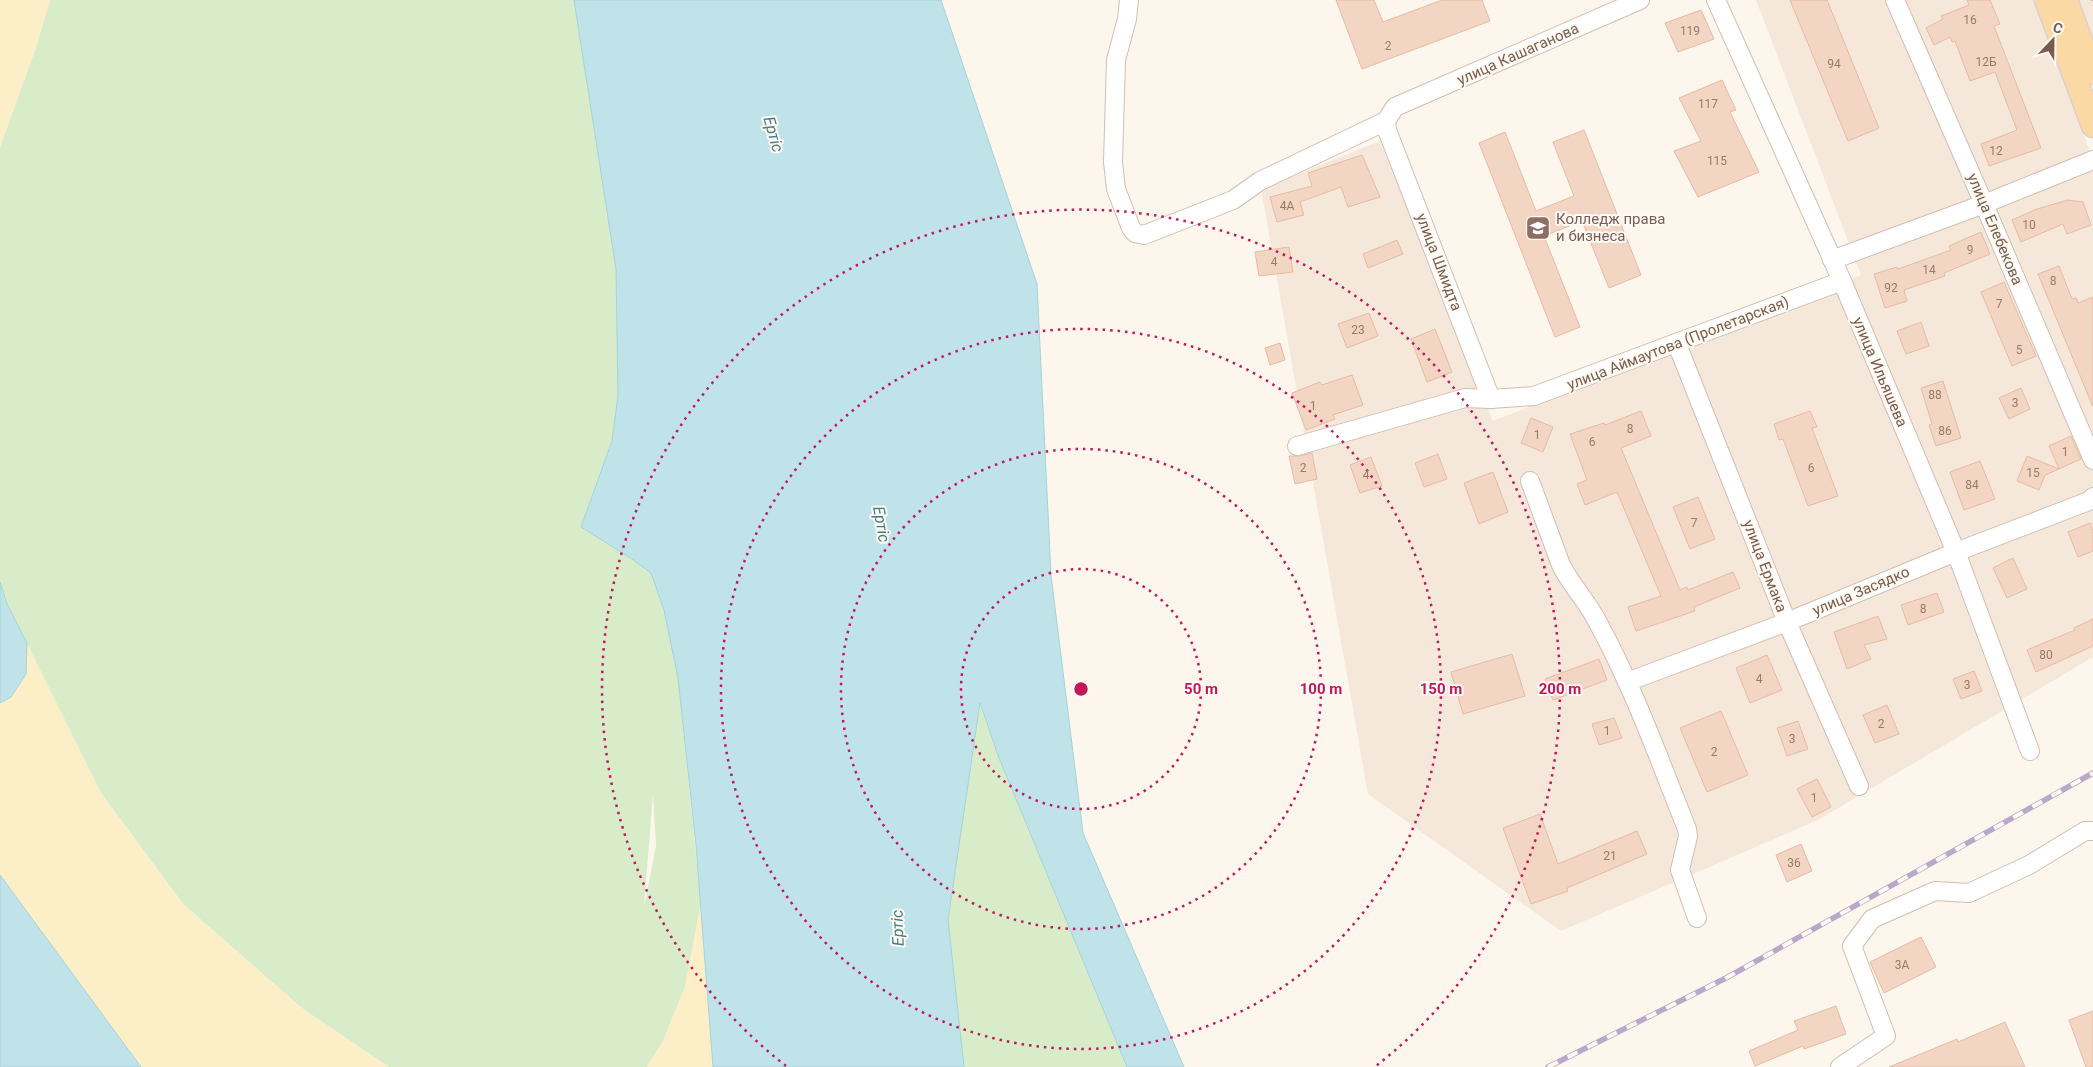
<svg xmlns="http://www.w3.org/2000/svg" width="2093" height="1067" font-family="Roboto,sans-serif">
	<style>
		.residential { fill: #f5e8da }
		.green { fill: #d8ecc9; fill-rule: evenodd }
		.sand { fill: #fcefc7 }
		.water { fill: #bfe3e8; stroke: #a5d3da }
		.building { fill: #f3d5c3; stroke: #e6bba3 }
		.lines { fill: none; stroke-linecap: round; stroke-linejoin: round }
		.minor-casing { stroke: #d1beb0; stroke-width: 20 }
		.major-casing { stroke: #dad1cd; stroke-width: 25 }
		.path { stroke: #d9b8a5; stroke-width: 3; stroke-dasharray: 1 4; stroke-linecap: butt }
		.minor { stroke: #fff; stroke-width: 18 }
		.major { stroke: #fbd9a5; stroke-width: 22 }
		.rail-casing { stroke: #b9a8c9; stroke-width: 5.5 }
		.rail { stroke: #fffaf3; stroke-width: 4; stroke-dasharray: 11; stroke-linecap: butt }
		.ring { fill: none; stroke: #c2185b; stroke-width: 2.5; stroke-dasharray: 2.5 5 }
		.labels { text-anchor: middle; stroke-width: 4; stroke-linejoin: round; paint-order: stroke }
		.number-label { font-size: 12px; fill: #987a6a }
		.street-label { font-size: 15px; fill: #7a5c4d; stroke: #fffaf3 }
		.education-label { font-size: 15px; fill: #785e54; stroke: #fffaf3; text-anchor: start }
		.water-label { font-size: 16px; font-style: italic; fill: #437c86; stroke: #fffaf3 }
		.centre { fill: #c2185b; stroke: #fffaf3; stroke-width: 2.5 }
		.ring-label { font-size: 15px; text-anchor: middle; font-weight: bold; fill: #c2185b; stroke: #fffaf3; stroke-width: 4; stroke-linejoin: round; paint-order: stroke }
	</style>
	<rect width="100%" height="100%" fill="#fdf6ec"/>
	<g class="residential">
		<polygon points="1756,0 2036,0 2093,161 2093,657 1818,820 1561,931 1368,794 1261,189 1380,141 1493,421 1861,275"/>
		<polygon points="2072,0 2093,0 2093,58"/>
	</g>
	<g class="green">
		<path d="M 50,0 L 574,0 L 616,269 L 618,396 L 612,441 L 581,527 L 632,559 L 651,573 L 664,610 L 678,678 L 701,903 L 685,987 L 663,1041 L 647,1067 L 389,1067 L 303,1009 L 183,904 L 101,793 L 7,604 L 0,582 L 0,147 L 36,47 ZM 653,794 L 656,846 L 644,907 L 644,906 Z"/>
		<polygon points="979,702 999,758 1127,1067 964,1067 948,920"/>
	</g>
	<g class="sand">
		<polygon points="0,0 50,0 36,47 0,147"/>
		<path d="M 27,643 L 101,793 L 183,904 L 303,1009 L 389,1067 L 141,1067 L 0,875 L 0,703 C 26,688 26,670 27,643 Z"/>
		<polygon points="701,903 713,1067 647,1067 663,1041 685,987"/>
	</g>
	<g class="water">
		<polygon points="574,0 941,0 1037,284 1051,575 1083,833 1184,1067 1127,1067 999,758 980,703 948,920 964,1067 713,1067 696,845 678,678 664,610 651,573 632,559 581,527 612,441 618,396 616,269"/>
		<polygon points="0,582 7,604 27,643 26,674 11,697 0,703"/>
		<polygon points="0,875 141,1067 0,1067"/>
	</g>
	<g class="building">
		<polygon points="1336,0 1374,0 1383,22 1442,0 1482,0 1490,21 1362,69"/>
		<polygon points="1790,0 1827,0 1879,128 1848,141"/>
		<polygon points="1967,0 1990,0 2000,24 1994,26 2041,148 1989,166 1981,144 2017,130 1995,72 1970,81 1955,41 1952,42 1950,37 1934,45 1926,28 1943,19 1941,16 1969,5"/>
		<polygon points="1701,10 1714,39 1678,52 1665,23"/>
		<polygon points="1722,80 1736,110 1730,112 1759,172 1698,197 1674,151 1701,141 1679,98"/>
		<polygon points="1584,130 1641,275 1609,288 1582,221 1544,236 1580,327 1555,337 1479,143 1505,132 1536,211 1574,196 1553,142"/>
		<polygon points="1362,155 1380,197 1348,207 1341,187 1300,202 1304,215 1277,222 1270,197 1312,186 1308,173"/>
		<polygon points="2068,200 2083,202 2091,225 2067,234 2063,224 2021,242 2012,220 2037,209"/>
		<polygon points="1981,232 1990,254 1944,273 1945,276 1904,290 1907,301 1885,308 1874,274 1897,267 1898,269 1951,250 1949,246"/>
		<polygon points="1397,240 1403,254 1368,268 1363,254"/>
		<polygon points="1289,247 1293,272 1259,276 1255,252"/>
		<polygon points="2059,266 2072,299 2076,298 2078,303 2093,297 2093,407 2038,274"/>
		<polygon points="2004,282 2036,356 2012,366 1981,292"/>
		<polygon points="1369,313 1378,336 1347,348 1338,324"/>
		<polygon points="1921,322 1929,346 1906,354 1897,331"/>
		<polygon points="1435,329 1452,372 1427,382 1411,339"/>
		<polygon points="1280,343 1285,360 1270,365 1265,348"/>
		<polygon points="1352,375 1363,405 1333,415 1335,419 1306,430 1292,393 1320,382 1322,385"/>
		<polygon points="1943,381 1961,438 1936,446 1929,425 1932,424 1921,388"/>
		<polygon points="2021,388 2030,409 2009,419 1999,398"/>
		<polygon points="1641,411 1651,436 1621,448 1680,590 1687,587 1688,590 1733,572 1740,588 1694,607 1695,611 1636,631 1628,607 1661,596 1617,492 1585,505 1577,484 1587,480 1570,434 1604,423 1605,425"/>
		<polygon points="1810,411 1817,427 1812,428 1838,496 1808,506 1783,439 1779,440 1774,424"/>
		<polygon points="1531,418 1553,427 1543,452 1521,443"/>
		<polygon points="2071,436 2081,459 2059,469 2049,446"/>
		<polygon points="1312,453 1317,479 1295,484 1289,456 1300,456"/>
		<polygon points="1438,454 1447,479 1424,487 1415,463"/>
		<polygon points="2027,456 2059,469 2045,475 2039,490 2017,481"/>
		<polygon points="1371,457 1382,486 1360,493 1350,465"/>
		<polygon points="1980,461 1995,499 1964,510 1950,472"/>
		<polygon points="1493,472 1508,512 1479,524 1464,483"/>
		<polygon points="1698,497 1715,539 1690,549 1673,507"/>
		<polygon points="2090,523 2093,531 2093,551 2078,557 2068,532"/>
		<polygon points="2013,558 2027,589 2007,598 1993,568"/>
		<polygon points="1937,593 1944,612 1908,625 1901,605"/>
		<polygon points="1878,616 1887,639 1864,645 1871,659 1847,669 1834,632"/>
		<polygon points="2093,619 2093,646 2036,672 2027,650 2075,630 2074,628"/>
		<polygon points="1512,654 1525,696 1463,714 1451,672"/>
		<polygon points="1767,655 1782,690 1750,703 1736,668"/>
		<polygon points="1599,659 1607,680 1553,700 1545,679"/>
		<polygon points="1974,671 1982,691 1961,699 1953,679"/>
		<polygon points="1887,705 1899,734 1875,743 1863,715"/>
		<polygon points="1721,711 1748,775 1707,792 1680,728"/>
		<polygon points="1614,718 1622,738 1599,745 1592,724"/>
		<polygon points="1798,721 1808,749 1787,756 1777,728"/>
		<polygon points="1817,779 1831,807 1812,817 1797,789"/>
		<polygon points="1540,814 1558,864 1637,831 1647,854 1567,888 1568,891 1531,904 1503,828"/>
		<polygon points="1801,844 1812,871 1787,882 1776,855"/>
		<polygon points="1921,937 1936,967 1884,993 1870,962"/>
		<polygon points="1836,1006 1846,1034 1804,1049 1803,1046 1755,1066 1749,1051 1798,1030 1794,1021"/>
		<polygon points="2093,1011 2093,1067 2086,1067 2069,1020"/>
		<polygon points="2005,1022 2025,1067 1889,1067 1957,1039 1958,1042"/>
	</g>
	<g class="lines">
		<defs>
			<g id="minor">
				<polyline points="1129,0 1127,19 1116,60 1113,162 1116,189 1131,228 1135,233 1144,235 1233,200 1260,181 1386,121"/>
				<polyline points="1640,0 1395,107 1386,121 1387,130 1491,399 1534,396 1842,281"/>
				<polyline points="1716,0 1842,281 1956,552 2030,751"/>
				<polyline points="1895,0 1984,204 2093,460"/>
				<polyline points="1832,260 1984,204 2093,160"/>
				<polyline points="1677,344 1787,622 1859,786"/>
				<polyline points="1297,446 1465,398 1491,399"/>
				<path d="M 1530,481 L 1561,565 C 1571,585 1586,600 1596,619 C 1633,686 1659,759 1687,829 L 1688,836 L 1680,870 L 1697,918"/>
				<polyline points="1627,682 1787,622 1956,552 2089,501 2093,497"/>
				<polyline points="1840,1067 1886,1036 1852,946 1872,919 1935,891 1969,893 2029,865 2085,831 2093,831"/>
			</g>
			<g id="major">
				<polyline points="2046,0 2093,126"/>
				<polyline points="2066,0 2093,73"/>
			</g>
		</defs>
		<use href="#minor" class="minor-casing"/>
		<use href="#major" class="major-casing"/>
		<polyline class="path" points="2092,0 2093,4"/>
		<use href="#minor" class="minor"/>
		<use href="#major" class="major"/>
		<defs>
			<polyline id="rail" points="1548,1067 1726,978 2093,773"/>
		</defs>
		<use href="#rail" class="rail-casing"/>
		<use href="#rail" class="rail"/>
	</g>
	<g class="ring">
		<circle cx="1081" cy="689" r="120"/>
		<circle cx="1081" cy="689" r="240"/>
		<circle cx="1081" cy="689" r="360"/>
		<path d="M786 1066A479 479 0 1 1 1376 1066"/>
	</g>
	<defs>
		<symbol id="university-square" viewBox="-11 -11 22 22"><rect x="-9" y="-9" width="18" height="18" rx="4" fill="#8d6e63" stroke="#fffaf3"/><path d="M0-5L7-2L0 1L-7-2ZM-4 1L0 2.5L4 1V4Q0 6-4 4Z" fill="#fff"/></symbol>
	</defs>
	<g fill-rule="evenodd">
		<use href="#university-square" x="1524" y="214" width="28" height="28"/>
	</g>
	<g class="labels">
		<g class="number-label">
			<text x="1970" y="24">16</text>
			<text x="1690" y="35">119</text>
			<text x="1388" y="50">2</text>
			<text x="1986" y="66">12Б</text>
			<text x="1834" y="68">94</text>
			<text x="1708" y="108">117</text>
			<text x="1996" y="155">12</text>
			<text x="1717" y="165">115</text>
			<text x="1287" y="210">4А</text>
			<text x="2029" y="229">10</text>
			<text x="1970" y="254">9</text>
			<text x="1274" y="266">4</text>
			<text x="1929" y="274">14</text>
			<text x="2053" y="285">8</text>
			<text x="1891" y="292">92</text>
			<text x="1999" y="308">7</text>
			<text x="1358" y="334">23</text>
			<text x="2019" y="354">5</text>
			<text x="1935" y="399">88</text>
			<text x="2015" y="407">3</text>
			<text x="1313" y="410">1</text>
			<text x="1630" y="433">8</text>
			<text x="1945" y="435">86</text>
			<text x="1537" y="439">1</text>
			<text x="1592" y="446">6</text>
			<text x="2065" y="456">1</text>
			<text x="1303" y="472">2</text>
			<text x="1811" y="472">6</text>
			<text x="2033" y="477">15</text>
			<text x="1366" y="479">4</text>
			<text x="1972" y="489">84</text>
			<text x="1694" y="527">7</text>
			<text x="1923" y="613">8</text>
			<text x="2046" y="659">80</text>
			<text x="1759" y="683">4</text>
			<text x="1967" y="689">3</text>
			<text x="1881" y="728">2</text>
			<text x="1607" y="735">1</text>
			<text x="1792" y="743">3</text>
			<text x="1714" y="756">2</text>
			<text x="1814" y="802">1</text>
			<text x="1610" y="860">21</text>
			<text x="1794" y="867">36</text>
			<text x="1902" y="969">3А</text>
		</g>
		<g class="street-label">
			<text transform="translate(1518 54) rotate(-24)" y="5">улица Кашаганова</text>
			<text transform="translate(1995 229) rotate(67)" y="5">улица Елебекова</text>
			<text transform="translate(1439 262) rotate(69)" y="5">улица Шмидта</text>
			<text transform="translate(1678 343) rotate(-21)" y="5">улица Аймаутова (Пролетарская)</text>
			<text transform="translate(1880 372) rotate(67)" y="5">улица Ильяшева</text>
			<text transform="translate(1765 566) rotate(69)" y="5">улица Ермака</text>
			<text transform="translate(1861 591) rotate(-23)" y="5">улица Засядко</text>
		</g>
		<g class="education-label">
			<text x="1556" y="224">Колледж права<tspan x="1556" dy="17">и бизнеса</tspan></text>
		</g>
		<g class="water-label">
			<text transform="translate(774 134) rotate(74)" y="6">Ертіс</text>
			<text transform="translate(882 524) rotate(80)" y="6">Ертіс</text>
			<text transform="translate(897 928) rotate(-92)" y="6">Ертіс</text>
		</g>
	</g>
	<circle cx="1081" cy="689" r="8" class="centre"/>
	<g class="ring-label">
		<text x="1201" y="694">50 m</text>
		<text x="1321" y="694">100 m</text>
		<text x="1441" y="694">150 m</text>
		<text x="1560" y="694">200 m</text>
	</g>
	<g transform="translate(2053 40) rotate(22)" stroke="#fffaf3" stroke-width="4" paint-order="stroke">
	<path d="M0-4L9 19L0 12L-9 19Z" fill="#7a5c4d"/>
	<text y="-8" font-size="14" font-weight="bold" text-anchor="middle" fill="#7a5c4d">С</text>
	</g>
</svg>
